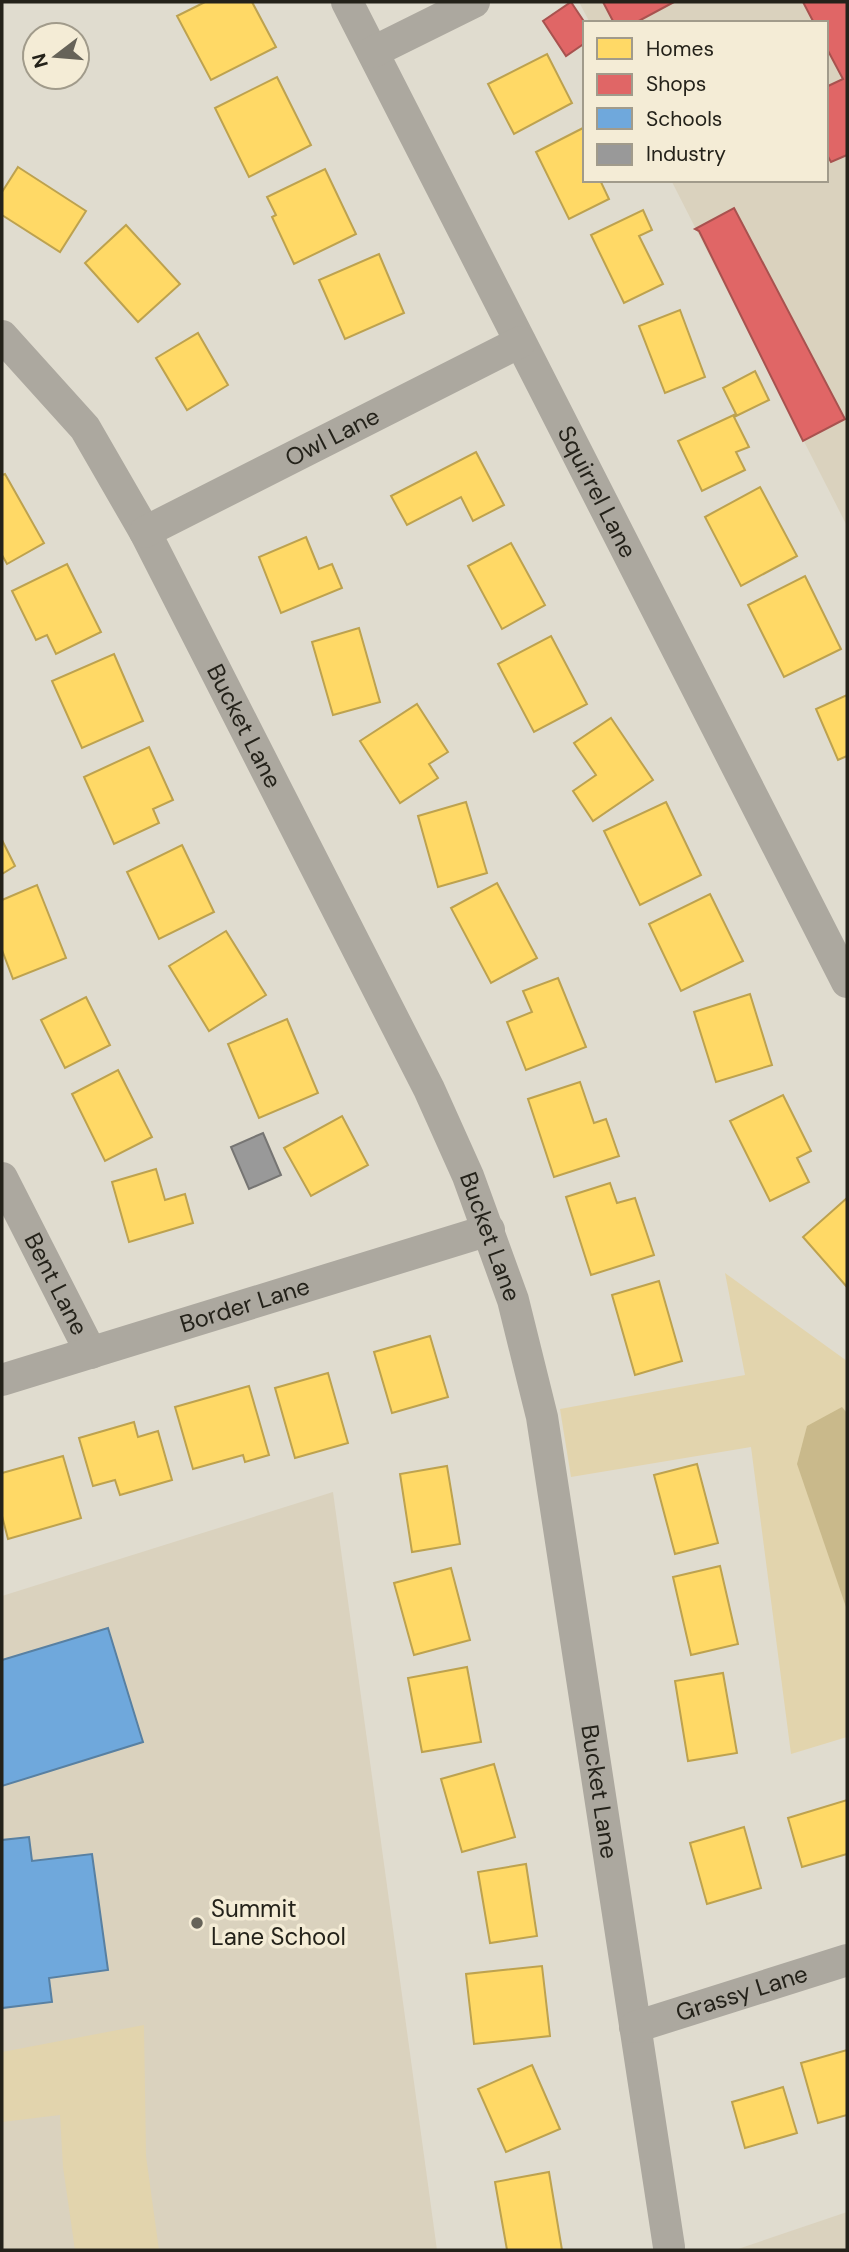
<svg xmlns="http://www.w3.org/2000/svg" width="849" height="2252" font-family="'DM Sans',sans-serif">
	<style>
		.built { fill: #dad2be }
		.green { fill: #e2d4ad }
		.water { fill: #c9b98b }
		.homes { fill: #ffd966; stroke: #bda24f; stroke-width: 2 }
		.shops { fill: #e06666; stroke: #a8524f; stroke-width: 2 }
		.schools { fill: #6fa8dc; stroke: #5880a2; stroke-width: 2 }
		.industry { fill: #999; stroke: #767573; stroke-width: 2 }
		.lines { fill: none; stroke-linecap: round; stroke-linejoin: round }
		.minor { stroke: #aca89f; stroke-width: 32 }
		.poi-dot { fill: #666359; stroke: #f4ecd6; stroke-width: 2.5 }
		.labels { text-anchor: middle; stroke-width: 7; stroke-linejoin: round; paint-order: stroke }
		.street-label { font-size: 24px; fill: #24221a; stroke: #f4ecd6 }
		.poi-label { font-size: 24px; fill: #24221a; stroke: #f4ecd6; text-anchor: start }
	</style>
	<rect width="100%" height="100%" fill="#e0dccf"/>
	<g class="built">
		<polygon points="579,2 847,2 847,526 671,180 826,180 826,23 590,23"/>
		<polygon points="333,1492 437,2250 2,2250 2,1596"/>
		<polygon points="847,2212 847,2250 735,2250"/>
	</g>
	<g class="green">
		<polygon points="725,1273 847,1361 847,1737 791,1754 751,1447 571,1477 560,1409 745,1375"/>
		<polygon points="144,2025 146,2156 159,2250 75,2250 63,2167 60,2115 2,2122 2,2052"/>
	</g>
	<polygon class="water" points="842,1407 847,1413 847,1610 797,1464 807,1426"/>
	<g class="homes">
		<polygon points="205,2 252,2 276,47 211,80 177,16"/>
		<polygon points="547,54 572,103 514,134 488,84"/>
		<polygon points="277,77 311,145 249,177 215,108"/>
		<polygon points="585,127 585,180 600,180 609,199 569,219 536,152"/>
		<polygon points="18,167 86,211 60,252 2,215 2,192"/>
		<polygon points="325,169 356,234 294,264 272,217 276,215 267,197"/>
		<polygon points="643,210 652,230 639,236 663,284 624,303 591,235"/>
		<polygon points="126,225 180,284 138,322 85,263"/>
		<polygon points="379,254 404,313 345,339 319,280"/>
		<polygon points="680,310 705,377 665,393 639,326"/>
		<polygon points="198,333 228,385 187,410 156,358"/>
		<polygon points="755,371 769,400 734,417 749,447 736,452 745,470 702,491 678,441 736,414 723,388"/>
		<polygon points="476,452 504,505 473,521 461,497 407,525 391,496"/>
		<polygon points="5,474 44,543 7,564 2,555 2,475"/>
		<polygon points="760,487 797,556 741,586 705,517"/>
		<polygon points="306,537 319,569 332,564 342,588 281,613 259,557"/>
		<polygon points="511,543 545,605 502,629 468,566"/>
		<polygon points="67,564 101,632 56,654 47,635 36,640 12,591"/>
		<polygon points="805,576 841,649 784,677 748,605"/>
		<polygon points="359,628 380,702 333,715 312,642"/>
		<polygon points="551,636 587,704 534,732 498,664"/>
		<polygon points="114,654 143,721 82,748 52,681"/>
		<polygon points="847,695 847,756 838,760 816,709"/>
		<polygon points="417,704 448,752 429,764 438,778 400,803 360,741"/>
		<polygon points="611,718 653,780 593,821 573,791 596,775 574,743"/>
		<polygon points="149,747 173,800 153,809 159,823 114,844 84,777"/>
		<polygon points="466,802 487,873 438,887 418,816"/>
		<polygon points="666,802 701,875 640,905 604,831"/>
		<polygon points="2,840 15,866 2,874"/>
		<polygon points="182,845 214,912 159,939 127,872"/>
		<polygon points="497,883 537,958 491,983 451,908"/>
		<polygon points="37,885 66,958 13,979 2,950 2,900"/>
		<polygon points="710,894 743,961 681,991 649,924"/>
		<polygon points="226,931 266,995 209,1031 169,966"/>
		<polygon points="558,978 586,1047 526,1070 507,1022 532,1012 523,991"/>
		<polygon points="750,994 772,1065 716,1082 694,1012"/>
		<polygon points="86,997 110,1045 65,1068 41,1020"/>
		<polygon points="287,1019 318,1093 259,1118 228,1044"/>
		<polygon points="118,1070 152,1137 105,1161 72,1094"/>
		<polygon points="580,1082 594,1123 606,1119 619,1156 554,1177 528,1099"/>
		<polygon points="783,1095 811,1151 797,1158 809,1182 770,1201 730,1121"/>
		<polygon points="342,1116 368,1165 311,1196 284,1148"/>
		<polygon points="156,1169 165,1200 185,1194 193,1223 129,1242 112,1182"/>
		<polygon points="610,1183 617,1203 635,1198 654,1255 591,1275 566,1197"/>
		<polygon points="847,1198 847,1287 803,1237"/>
		<polygon points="659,1281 682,1361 635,1375 612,1295"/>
		<polygon points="430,1336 448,1397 392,1413 374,1352"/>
		<polygon points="328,1373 348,1443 295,1458 275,1388"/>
		<polygon points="249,1386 269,1455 245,1462 243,1455 193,1469 175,1407"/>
		<polygon points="134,1422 138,1437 158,1431 172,1480 120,1495 115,1480 93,1486 79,1438"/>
		<polygon points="63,1456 81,1518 8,1539 2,1516 2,1473"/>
		<polygon points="697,1464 718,1543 675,1554 654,1475"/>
		<polygon points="447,1466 460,1544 412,1552 400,1474"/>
		<polygon points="720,1566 738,1644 691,1655 673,1577"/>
		<polygon points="451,1568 470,1640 414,1655 394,1583"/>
		<polygon points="467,1667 481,1742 422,1752 408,1678"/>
		<polygon points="723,1673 737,1753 688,1761 675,1681"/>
		<polygon points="494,1764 515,1837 462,1852 441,1779"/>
		<polygon points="847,1800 847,1854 802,1867 788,1818"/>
		<polygon points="744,1827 761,1888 707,1904 690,1843"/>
		<polygon points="526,1864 537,1936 490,1943 478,1872"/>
		<polygon points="542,1966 550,2036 474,2044 466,1974"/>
		<polygon points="847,2050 847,2115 818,2123 801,2063"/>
		<polygon points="532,2065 560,2129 506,2152 478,2089"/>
		<polygon points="783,2087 797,2133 745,2148 732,2102"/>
		<polygon points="549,2172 562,2250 507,2250 495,2182"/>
	</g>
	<g class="shops">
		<polygon points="571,2 585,23 585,43 566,56 543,21"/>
		<polygon points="603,2 674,2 635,23 614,23"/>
		<polygon points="803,2 847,2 847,155 831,162 826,153 826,87 843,79 826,47 826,23 814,23"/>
		<polygon points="734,208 845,419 803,441 699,231 695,229"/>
	</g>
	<g class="schools">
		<polygon points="108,1628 143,1742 2,1786 2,1660"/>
		<polygon points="29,1837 32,1861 92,1854 108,1970 49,1978 52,2002 2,2008 2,1840"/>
	</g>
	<polygon class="industry" points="263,1133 281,1175 249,1189 231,1147"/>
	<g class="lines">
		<g class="minor">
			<path id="s1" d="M 347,2 L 847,982"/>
			<polyline points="373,52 474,2"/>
			<path id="s2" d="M 2,336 L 85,428 L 145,532 L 429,1089 L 468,1176 L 513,1300 L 542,1417 L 669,2247"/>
			<path id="s3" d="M 145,532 L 520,342"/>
			<path id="s4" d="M 2,1178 L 91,1353"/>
			<path id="s5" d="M 2,1380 L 489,1230"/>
			<path id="s6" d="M 635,2027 L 847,1960"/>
		</g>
	</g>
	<circle class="poi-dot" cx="197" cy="1923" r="7"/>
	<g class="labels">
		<g class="street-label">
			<text dy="8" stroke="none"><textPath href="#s3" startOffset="210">Owl Lane</textPath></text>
			<text dy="8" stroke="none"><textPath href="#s1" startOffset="550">Squirrel Lane</textPath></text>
			<text dy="8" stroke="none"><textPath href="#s2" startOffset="462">Bucket Lane</textPath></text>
			<text dy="8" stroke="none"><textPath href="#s2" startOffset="1029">Bucket Lane</textPath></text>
			<text dy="8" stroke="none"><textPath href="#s4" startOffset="119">Bent Lane</textPath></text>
			<text dy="8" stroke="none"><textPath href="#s5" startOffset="254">Border Lane</textPath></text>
			<text dy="8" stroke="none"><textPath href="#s2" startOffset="1596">Bucket Lane</textPath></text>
			<text dy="8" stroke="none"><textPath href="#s6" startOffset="112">Grassy Lane</textPath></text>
		</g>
		<g class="poi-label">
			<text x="211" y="1917">Summit<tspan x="211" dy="28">Lane School</tspan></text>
		</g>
	</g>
	<rect width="849" height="2252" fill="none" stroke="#24221a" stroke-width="7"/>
	<rect x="583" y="21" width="245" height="161" fill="#f4ecd6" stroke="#a19b8b" stroke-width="2"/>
	<rect x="597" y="38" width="35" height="21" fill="#ffd966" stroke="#a19b8b" stroke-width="2"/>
	<text x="646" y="56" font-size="21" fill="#24221a">Homes</text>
	<rect x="597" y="74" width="35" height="21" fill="#e06666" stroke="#a19b8b" stroke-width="2"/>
	<text x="646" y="91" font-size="21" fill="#24221a">Shops</text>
	<rect x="597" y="108" width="35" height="21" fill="#6fa8dc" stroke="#a19b8b" stroke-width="2"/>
	<text x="646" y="126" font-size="21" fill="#24221a">Schools</text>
	<rect x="597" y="144" width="35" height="21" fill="#999999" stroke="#a19b8b" stroke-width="2"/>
	<text x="646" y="161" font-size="21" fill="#24221a">Industry</text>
	<g transform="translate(56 56) rotate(254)"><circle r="33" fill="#f4ecd6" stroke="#a19b8b" stroke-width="2"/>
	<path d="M0-5L12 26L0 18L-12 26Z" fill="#666359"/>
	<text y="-10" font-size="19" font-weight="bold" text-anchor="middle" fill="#24221a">N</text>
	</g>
</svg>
